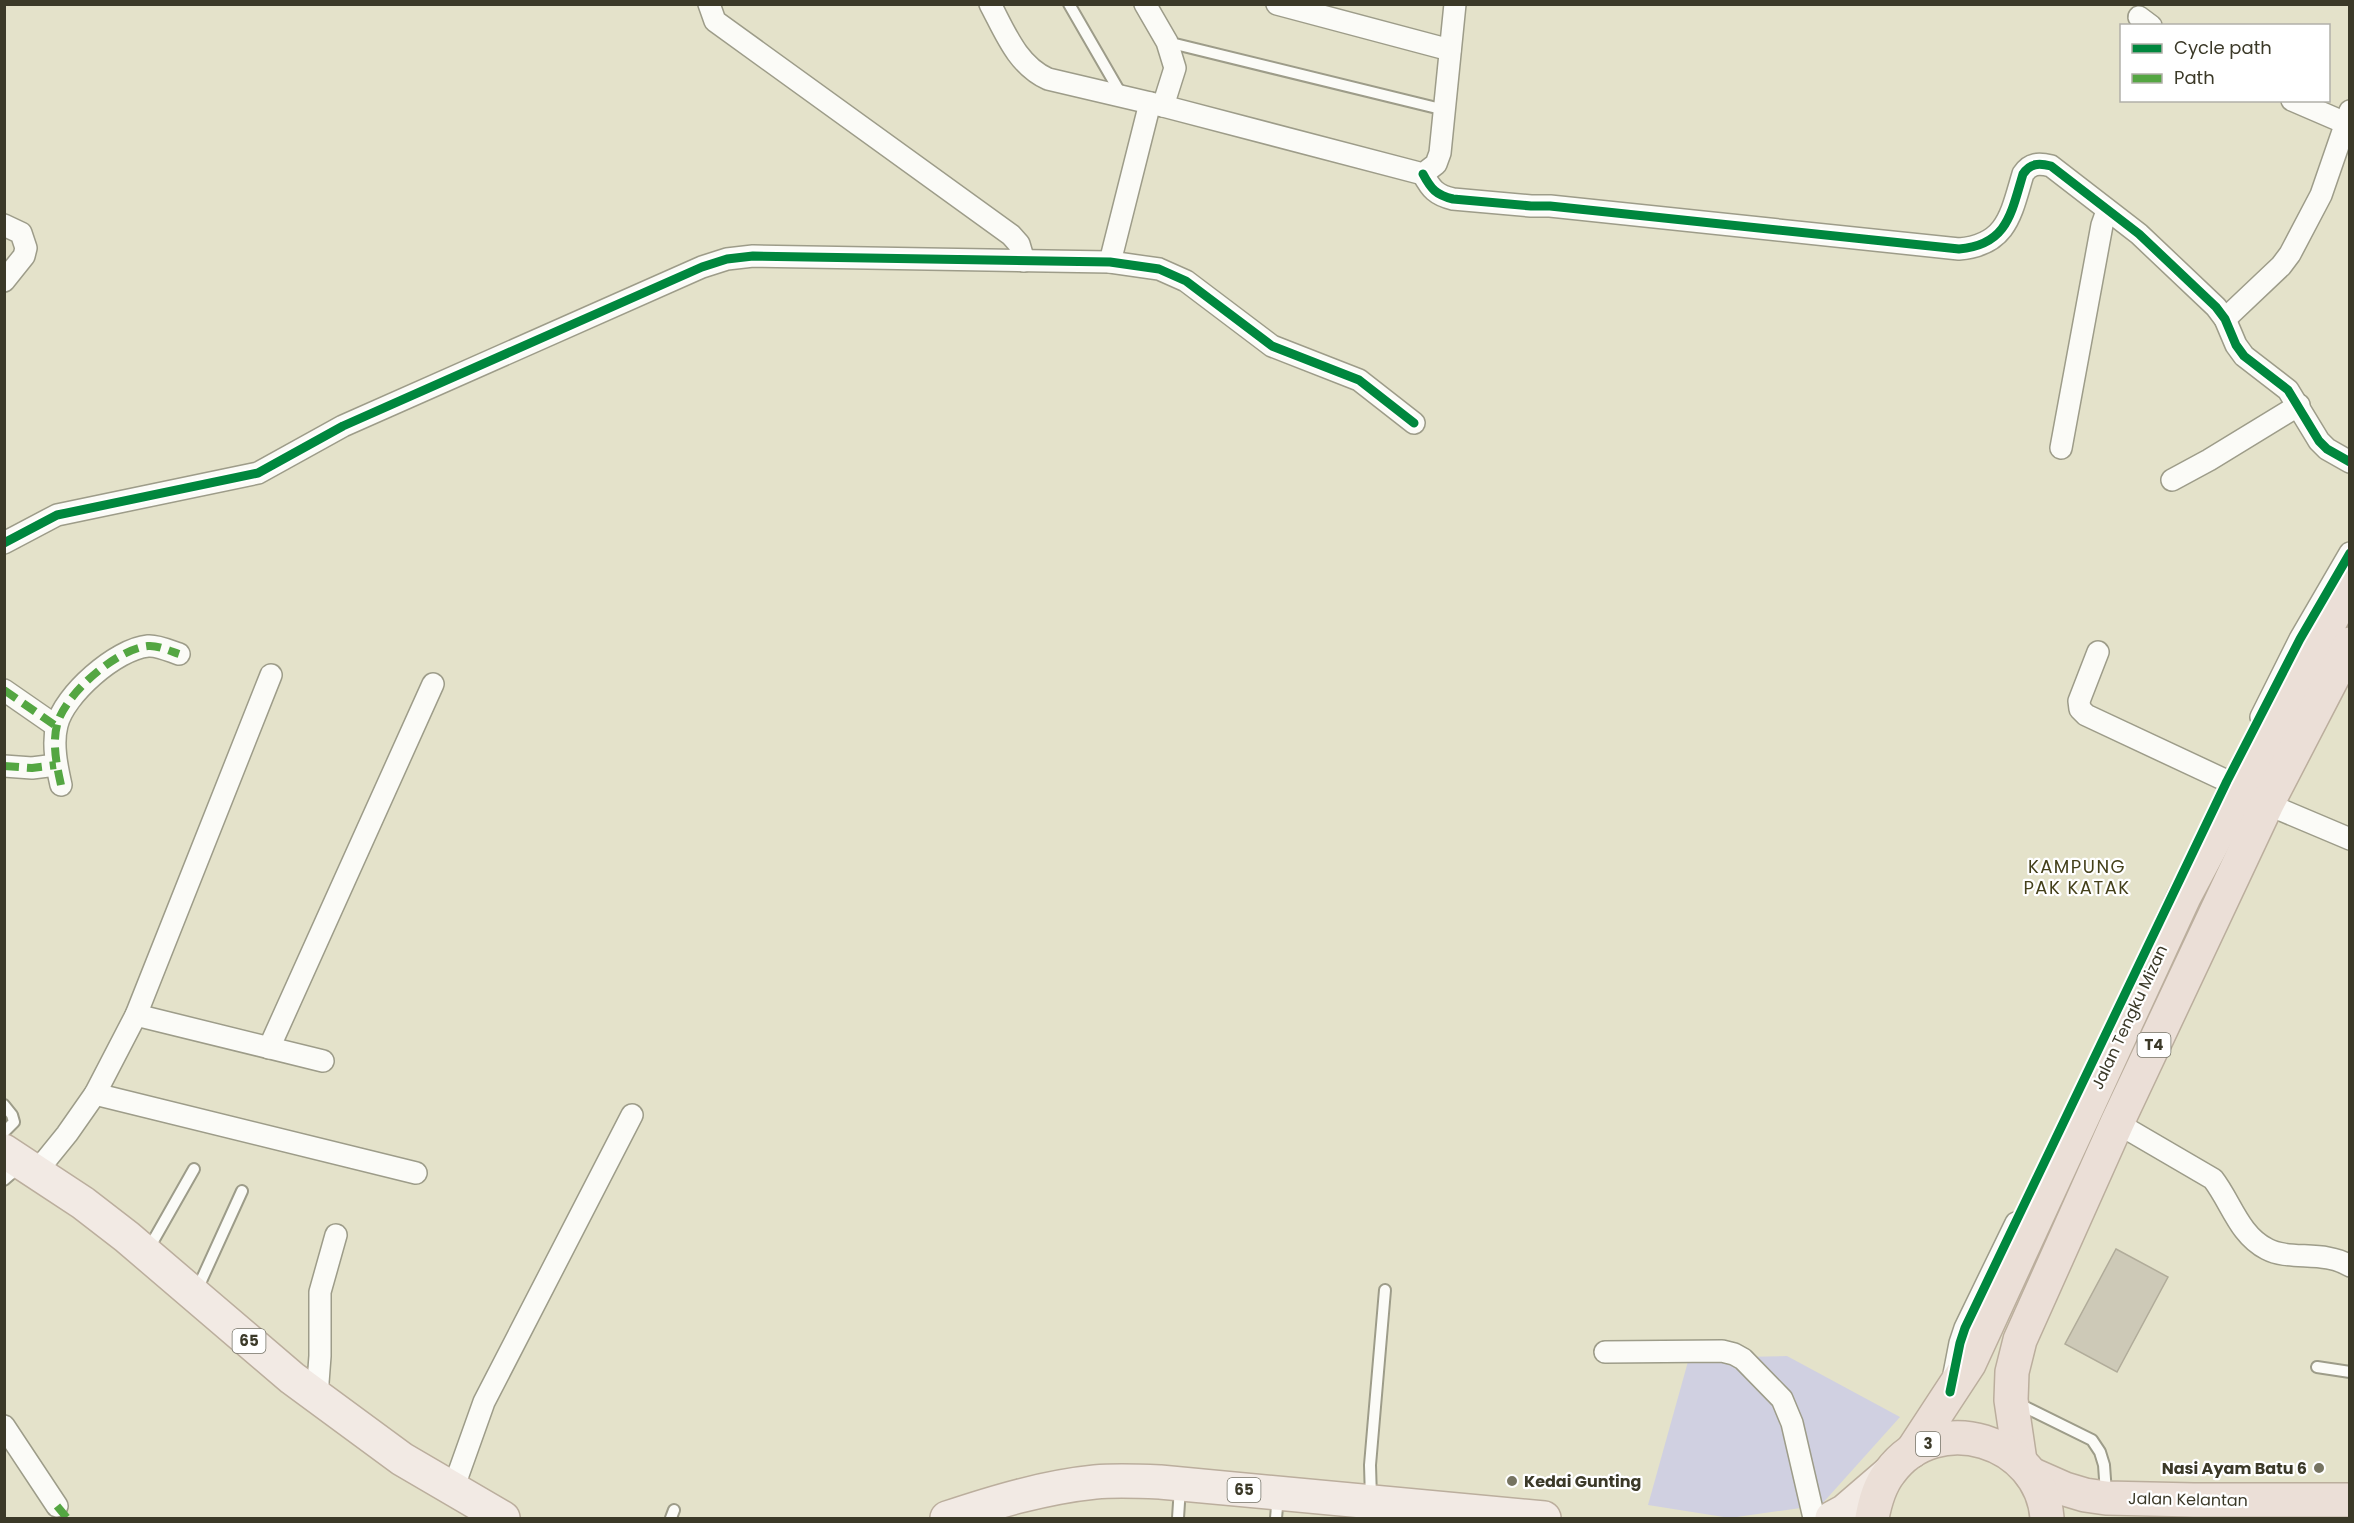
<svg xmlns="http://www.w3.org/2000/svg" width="2354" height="1523" font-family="Poppins,sans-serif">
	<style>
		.green { fill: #d0d0e1 }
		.building { fill: #cdc9b7; stroke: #b1ac9a; stroke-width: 1.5 }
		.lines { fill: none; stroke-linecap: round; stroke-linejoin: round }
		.lane-casing { stroke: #9d9c89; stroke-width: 14 }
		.street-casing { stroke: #9d9c89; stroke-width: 24 }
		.primary-casing { stroke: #bbae9d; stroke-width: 36 }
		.highway-casing { stroke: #bbae9d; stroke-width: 36 }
		.lane { stroke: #fbfbf7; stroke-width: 10 }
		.street { stroke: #fbfbf7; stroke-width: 21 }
		.primary { stroke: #f2eae4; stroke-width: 33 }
		.highway { stroke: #ebdfd7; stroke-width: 33 }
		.quiet { stroke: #54a642; stroke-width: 8; stroke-dasharray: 15 8; stroke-linecap: butt }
		.cycleway-casing { stroke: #fff; stroke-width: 13 }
		.cycleway { stroke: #00873e; stroke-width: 9 }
		.poi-dot { fill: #767461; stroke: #fff; stroke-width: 2 }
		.labels { text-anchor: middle; stroke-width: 4.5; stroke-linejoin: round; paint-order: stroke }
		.shield { fill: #fff; stroke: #767468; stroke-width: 1.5 }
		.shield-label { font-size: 15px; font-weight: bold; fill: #3b3928 }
		.street-label { font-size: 16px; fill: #3b3928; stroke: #fff }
		.poi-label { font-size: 16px; font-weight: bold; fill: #3b3928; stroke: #fff; text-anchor: end }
		.neighbourhood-label { font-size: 18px; letter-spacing: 1.5px; fill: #44401a; stroke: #fff }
	</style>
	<rect width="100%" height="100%" fill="#e4e2ca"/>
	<polygon class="green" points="1787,1356 1900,1417 1821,1505 1730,1518 1648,1505 1689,1358"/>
	<polygon class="building" points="2116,1249 2168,1277 2117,1372 2065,1344"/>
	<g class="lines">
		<defs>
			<g id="lane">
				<polyline points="1069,4 1121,94"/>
				<polyline points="1167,42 1445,110"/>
				<polyline points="4,1105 12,1115 14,1122 4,1132"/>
				<polyline points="4,1180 19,1167"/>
				<polyline points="148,1250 194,1169"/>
				<polyline points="196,1292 242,1191"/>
				<polyline points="2317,1367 2350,1372"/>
				<polyline points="2017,1403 2092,1440 2100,1452 2104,1465 2106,1493"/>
				<polyline points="1371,1499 1370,1465 1385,1290"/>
				<polyline points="671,1518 674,1510"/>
				<polyline points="1178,1518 1180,1487"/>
				<polyline points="1276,1518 1278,1496"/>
			</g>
			<g id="street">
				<polyline points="709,4 715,21 1011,235 1019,244 1024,261"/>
				<path d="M 990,4 C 1005,32 1017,65 1048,79 L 1163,106 L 1423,174 L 1436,164 L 1440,153 L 1455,4"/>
				<polyline points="1145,4 1167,42 1175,68 1163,106"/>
				<polyline points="1277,4 1450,50"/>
				<polyline points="2139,17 2151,26"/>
				<polyline points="2292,100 2350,125"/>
				<path d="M 1423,174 C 1431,189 1436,195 1453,199 L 1531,206 L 1550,206 L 1959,249 C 2007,245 2011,214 2023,174 C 2030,163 2039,163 2051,166 L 2139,234 L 2216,307 L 2225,319 L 2236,345 L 2244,356 L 2288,390 L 2319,441 L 2327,449 L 2350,462"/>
				<polyline points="4,225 21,233 26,248 24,256 4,281"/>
				<polyline points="1110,262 1150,103"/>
				<polyline points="2225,319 2281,266 2290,254 2321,195 2350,111"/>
				<polyline points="2061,448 2102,225 2107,211"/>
				<polyline points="2172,480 2209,460 2299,405"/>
				<polyline points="4,543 57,515 258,473 343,426 702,267 727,259 753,256 1110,262 1159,269 1186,281 1272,346 1359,380 1414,423"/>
				<polyline points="2098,652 2079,701 2080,709 2086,715 2227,781"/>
				<polyline points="4,690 56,726"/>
				<polyline points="2261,717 2300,639 2350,553"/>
				<polyline points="4,766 32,768 56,765"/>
				<path d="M 61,785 C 57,767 52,744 57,725 C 64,695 116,649 148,646 C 157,645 170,651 179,654"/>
				<polyline points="2267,804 2350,839"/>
				<polyline points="136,1015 323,1061"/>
				<polyline points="269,1048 433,684"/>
				<polyline points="95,1094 416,1173"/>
				<path d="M 2117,1123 L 2213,1179 C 2231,1202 2239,1235 2267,1249 C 2289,1261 2325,1250 2350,1266"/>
				<polyline points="37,1171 67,1134 95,1094 136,1015 271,675"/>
				<polyline points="1605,1352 1722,1351 1734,1354 1743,1359 1782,1399 1792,1423 1814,1518"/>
				<polyline points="1954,1374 1960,1343 1965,1328 2016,1223"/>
				<polyline points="317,1396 320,1356 320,1292 336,1235"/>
				<polyline points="4,1426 57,1506"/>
				<polyline points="453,1489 484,1402 632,1115"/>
			</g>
			<g id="primary">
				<polyline points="4,1151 83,1203 127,1237 292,1378 402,1459 503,1518"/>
				<path d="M 947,1518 C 995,1502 1045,1487 1095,1482 C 1116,1480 1138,1481 1160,1482 L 1544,1518"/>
				<polyline points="1832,1518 1845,1511 1888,1474"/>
			</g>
			<g id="highway">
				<polyline points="1912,1451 1969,1364 2184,897 2350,584"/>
				<polyline points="2020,1461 2011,1400 2012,1372 2020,1340 2117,1123 2267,804 2350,644"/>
				<polyline points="2031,1474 2065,1489 2085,1495 2106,1498 2194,1500 2350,1500"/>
				<path d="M 1872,1518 C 1875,1502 1879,1486 1890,1472 C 1937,1408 2041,1440 2047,1518"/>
			</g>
		</defs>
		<use href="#lane" class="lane-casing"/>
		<use href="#street" class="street-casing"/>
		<use href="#primary" class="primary-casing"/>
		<use href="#highway" class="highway-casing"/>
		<use href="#lane" class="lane"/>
		<use href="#street" class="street"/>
		<use href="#primary" class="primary"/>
		<use href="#highway" class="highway"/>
		<g class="quiet">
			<polyline points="4,690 56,726"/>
			<polyline points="4,766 32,768 56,765"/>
			<path d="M 61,785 C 57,767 52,744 57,725 C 64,695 116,649 148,646 C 157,645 170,651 179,654"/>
			<polyline points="57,1506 67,1518"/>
		</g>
		<defs>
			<g id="cycleway">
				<path d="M 1423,174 C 1431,189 1436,195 1453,199 L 1531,206 L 1550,206 L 1959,249 C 2007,245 2011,214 2023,174 C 2030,163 2039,163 2051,166 L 2139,234 L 2216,307 L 2225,319 L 2236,345 L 2244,356 L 2288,390 L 2319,441 L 2327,449 L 2350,462"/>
				<polyline points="4,543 57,515 258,473 343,426 702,267 727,259 753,256 1110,262 1159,269 1186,281 1272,346 1359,380 1414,423"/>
				<polyline points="1950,1392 1960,1343 1965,1328 2227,781 2300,639 2350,553"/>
			</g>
		</defs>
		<use href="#cycleway" class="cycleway-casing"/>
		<use href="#cycleway" class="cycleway"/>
	</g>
	<g class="poi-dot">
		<circle cx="2319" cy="1468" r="6"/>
		<circle cx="1512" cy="1481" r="6"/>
	</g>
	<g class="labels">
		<g class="shield">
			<rect x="2137.5" y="1033" width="33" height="24" rx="4.5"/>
			<rect x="232.5" y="1329" width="33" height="24" rx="4.5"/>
			<rect x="1916" y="1432" width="24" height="24" rx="4.5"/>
			<rect x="1227.5" y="1478" width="33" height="24" rx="4.5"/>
		</g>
		<g class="shield-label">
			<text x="2154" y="1050">T4</text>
			<text x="249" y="1346">65</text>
			<text x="1928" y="1449">3</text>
			<text x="1244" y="1495">65</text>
		</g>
		<g class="street-label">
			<text transform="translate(2129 1017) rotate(-65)" y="6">Jalan Tengku Mizan</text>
			<text transform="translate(2188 1499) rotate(1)" y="6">Jalan Kelantan</text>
		</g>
		<g class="poi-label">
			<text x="2307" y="1474">Nasi Ayam Batu 6</text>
			<text x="1524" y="1487" text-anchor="start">Kedai Gunting</text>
		</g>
		<g class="neighbourhood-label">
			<text x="2077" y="873">KAMPUNG<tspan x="2077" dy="21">PAK KATAK</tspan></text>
		</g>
	</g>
	<rect width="2354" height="1523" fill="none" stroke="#3b3928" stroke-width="12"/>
	<rect x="2120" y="24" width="210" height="78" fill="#ffffff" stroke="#b1b0a9" stroke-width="1.5"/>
	<rect x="2132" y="44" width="30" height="9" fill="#00873e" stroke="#b1b0a9" stroke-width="1.5"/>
	<text x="2174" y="54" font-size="18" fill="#3b3928">Cycle path</text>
	<rect x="2132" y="74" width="30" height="9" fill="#54a642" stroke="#b1b0a9" stroke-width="1.5"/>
	<text x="2174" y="84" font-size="18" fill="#3b3928">Path</text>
</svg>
